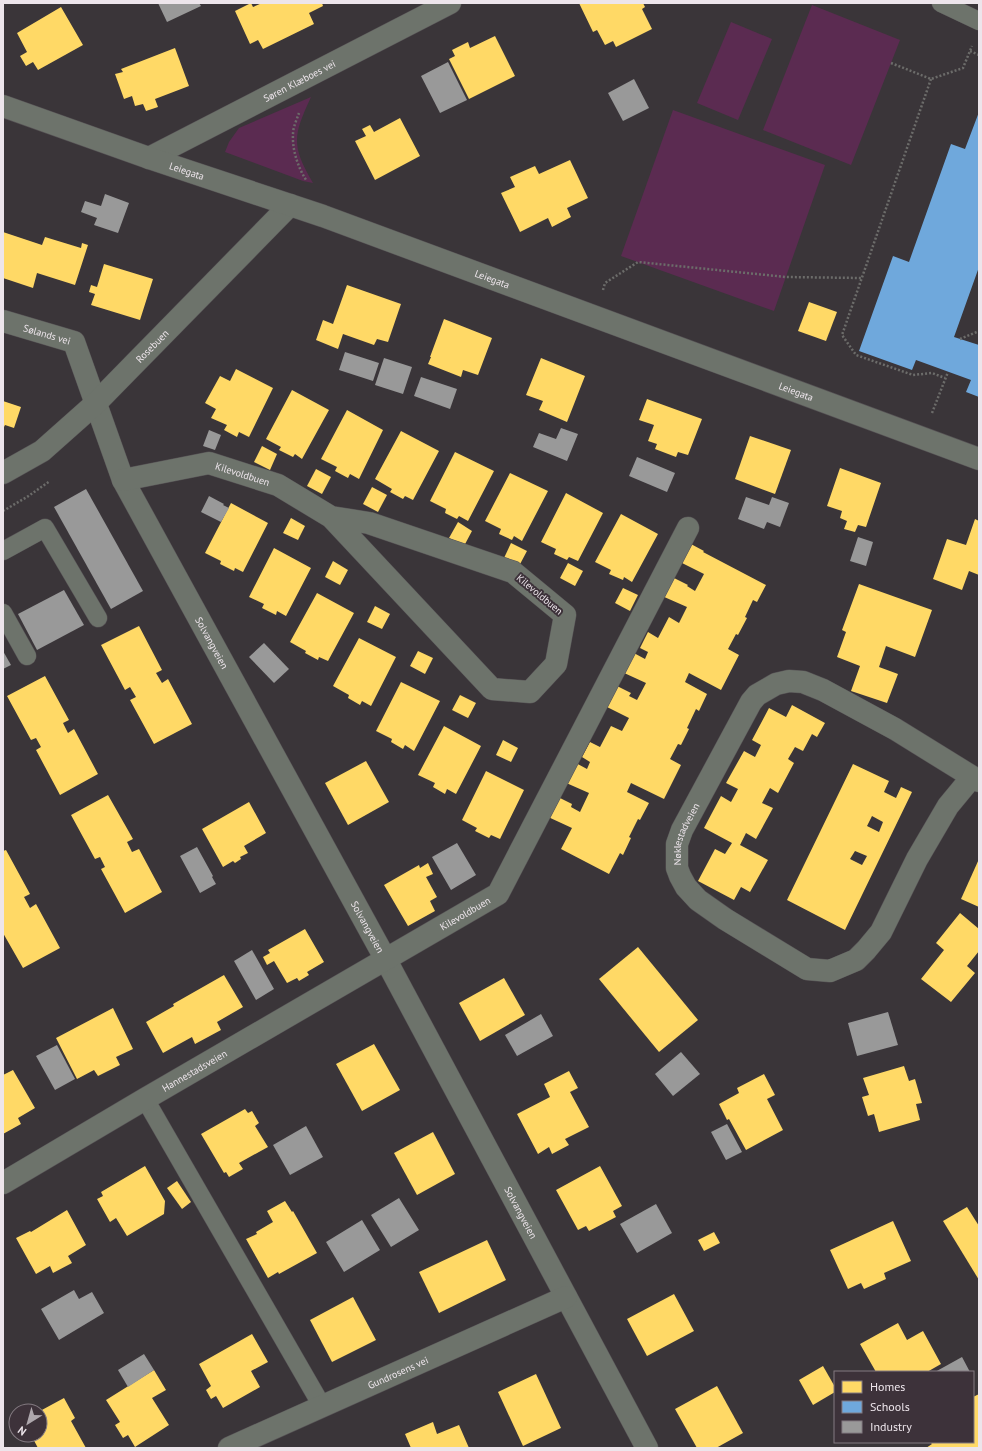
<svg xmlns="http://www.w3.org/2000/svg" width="982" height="1451" font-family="'PT Sans',sans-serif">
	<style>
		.green { fill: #5b2b51 }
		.homes { fill: #ffd966; fill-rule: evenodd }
		.schools { fill: #6fa8dc }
		.industry { fill: #999 }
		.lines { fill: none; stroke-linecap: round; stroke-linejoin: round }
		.service-casing { stroke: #565255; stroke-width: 19 }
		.minor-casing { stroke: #565255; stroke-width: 23 }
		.tertiary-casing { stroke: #565255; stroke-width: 23 }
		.path { stroke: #6c6c6a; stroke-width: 2.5; stroke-dasharray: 2 2; stroke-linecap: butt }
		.service { stroke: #6d736b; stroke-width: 18 }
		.minor { stroke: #6d736b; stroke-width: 22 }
		.tertiary { stroke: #6d736b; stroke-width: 22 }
		.labels { text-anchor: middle; stroke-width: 4; stroke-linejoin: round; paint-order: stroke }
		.street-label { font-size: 10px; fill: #ede5eb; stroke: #3d323a }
	</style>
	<rect width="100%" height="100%" fill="#3a3539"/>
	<g class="green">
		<polygon points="812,5 900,40 851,165 763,130"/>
		<polygon points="731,22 772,39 738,120 697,103"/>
		<path d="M 311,97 C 293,136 291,145 313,183 L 303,181 L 225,152 L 229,142 L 239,128 Z"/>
		<polygon points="673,110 825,165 774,311 621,256"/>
	</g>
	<g class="homes">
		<polygon points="251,3 253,7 262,3 322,3 323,6 309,13 314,24 263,49 258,40 250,44 235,11"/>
		<polygon points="579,3 643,3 645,7 642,9 652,29 616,47 613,41 605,45 597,30 593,32"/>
		<polygon points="61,7 83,45 38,70 33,62 26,66 20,56 27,52 17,33"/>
		<polygon points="495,36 515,76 469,99 449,59 455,56 452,50 468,42 470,48"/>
		<polygon points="175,48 189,86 155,99 158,107 146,111 143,104 135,106 132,96 124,99 115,74 123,72 121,69"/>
		<polygon points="400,118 420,156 375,180 355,141 366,136 362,129 370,125 374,132"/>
		<polygon points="570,160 588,198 567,208 571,217 552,227 548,218 520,232 501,193 515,187 510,177 535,166 539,174"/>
		<polygon points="3,232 42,245 45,237 81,248 82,243 88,245 75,285 37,273 33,288 3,278"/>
		<polygon points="104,264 153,279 140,320 91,305 95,294 89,292 91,285 97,287"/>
		<polygon points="347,285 401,304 388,342 377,339 374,345 343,334 338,349 316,340 323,320 333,324"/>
		<polygon points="809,302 837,312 826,341 798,331"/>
		<polygon points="444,319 492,338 478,375 463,370 461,377 428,364 431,357 430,357"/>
		<polygon points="541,358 585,376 567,422 539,410 543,401 526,395"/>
		<polygon points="236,369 273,388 249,437 239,432 237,437 224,430 227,425 211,418 216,409 205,403 220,376 230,381"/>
		<polygon points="292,390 329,410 302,459 295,454 293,457 279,450 281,447 266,439"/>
		<polygon points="647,399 702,419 688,455 678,452 676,457 655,449 657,444 648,441 654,425 639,420"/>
		<polygon points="3,401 21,407 14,428 5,425 3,429"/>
		<polygon points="347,410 383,430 359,479 350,474 348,478 335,471 337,467 321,459"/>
		<polygon points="401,431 439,451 413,500 405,496 403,499 390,492 392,489 375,479"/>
		<polygon points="750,436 791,450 775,494 735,479"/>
		<polygon points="262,446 277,454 270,470 254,462"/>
		<polygon points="455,452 494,471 468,521 459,516 457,519 445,513 446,509 430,501"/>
		<polygon points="840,468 881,483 866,527 858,525 855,532 844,529 847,521 840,518 842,511 827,506"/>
		<polygon points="316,469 331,477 322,494 307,486"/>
		<polygon points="510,473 548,491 522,541 514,536 512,540 499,534 501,529 485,521"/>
		<polygon points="372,487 387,495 378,512 363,504"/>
		<polygon points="566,493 603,513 578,561 569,557 567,560 554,554 556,549 541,542"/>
		<polygon points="231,503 268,523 243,572 235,568 234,571 220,564 221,561 205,553"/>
		<polygon points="621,514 658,534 632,582 624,577 623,580 609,574 611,570 595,562"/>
		<polygon points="291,518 305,526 298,540 283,533"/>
		<polygon points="975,519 979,521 979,575 969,571 962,590 933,579 947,539 966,545"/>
		<polygon points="458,522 472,531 464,546 449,538"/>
		<polygon points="511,543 527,551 519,566 504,558"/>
		<polygon points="689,543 704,551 703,552 766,585 757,602 753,600 745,617 747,618 738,635 736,634 728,649 739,655 721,690 689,673 685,682 707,694 699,711 696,709 687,728 689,729 681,745 678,744 670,759 681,765 664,799 631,783 627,792 649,803 640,820 638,819 629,837 631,838 623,855 620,853 609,874 561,849 572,828 546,816 556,796 572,804 571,807 580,812 589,793 564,782 574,762 587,769 590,762 582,757 590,742 600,747 611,726 622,731 629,718 605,706 615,685 631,693 629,696 637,700 646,683 622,672 632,652 645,659 648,652 640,648 648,632 658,638 669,617 679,623 687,607 662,596 672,577 688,585 687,586 695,591 704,574 680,562"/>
		<polygon points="274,548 311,568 286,616 277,611 276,615 262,608 264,604 249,597"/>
		<polygon points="333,561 348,570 340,585 325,577"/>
		<polygon points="568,563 583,571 575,586 560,578"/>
		<polygon points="859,584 932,610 915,657 886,646 879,667 898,674 887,703 851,691 860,666 837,657 846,632 842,630"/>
		<polygon points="623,588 638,595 630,611 615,603"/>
		<polygon points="317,593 354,613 328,661 319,657 318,660 305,653 306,651 290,642"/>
		<polygon points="375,606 390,614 382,629 367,622"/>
		<polygon points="139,626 162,670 156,673 162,683 168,679 192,724 154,744 130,700 136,697 130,687 125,690 101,645"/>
		<polygon points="359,638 396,657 371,706 362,701 360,705 348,698 349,695 333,686"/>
		<polygon points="418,651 433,658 425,674 410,666"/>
		<polygon points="45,676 69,720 63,723 68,733 74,729 98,774 60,795 36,750 41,747 36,738 31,740 7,696"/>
		<polygon points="401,682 440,701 414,751 405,745 403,749 391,742 392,739 376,731"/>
		<polygon points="460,695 476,703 468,718 452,710"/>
		<polygon points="792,705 825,723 817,737 812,734 803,751 795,747 788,759 794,763 778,793 770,788 762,803 773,808 756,839 746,833 740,845 768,860 750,892 741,887 734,900 698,881 715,849 725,854 732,843 704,828 721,796 731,802 738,789 726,783 744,751 755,757 761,745 752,740 769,708 786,717"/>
		<polygon points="444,726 481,746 456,794 447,789 445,794 433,787 435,783 418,775"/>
		<polygon points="503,740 518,748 511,762 496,755"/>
		<polygon points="366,761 389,802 348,825 325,783"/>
		<path d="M 853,764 L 889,781 L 884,792 L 896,798 L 901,787 L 912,792 L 845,930 L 787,900 ZM 872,816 L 883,822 L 879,832 L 867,826 ZM 855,851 L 867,856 L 862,865 L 850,859 Z"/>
		<polygon points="486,771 524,790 500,839 491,835 489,838 475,831 477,828 462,820"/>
		<polygon points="108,795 133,839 127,842 132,852 139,849 162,892 125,913 101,869 105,867 100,857 95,859 71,815"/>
		<polygon points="249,802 266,833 244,846 248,853 240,857 241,859 235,863 233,861 223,867 202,829"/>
		<polygon points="6,850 30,894 24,897 30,908 36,904 60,948 23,968 3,933 3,922 4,921 3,919 3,851"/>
		<polygon points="979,859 979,907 961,899"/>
		<polygon points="428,863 433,874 426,877 437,897 430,901 435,911 408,926 384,885 419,865 420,868"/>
		<polygon points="960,913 979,929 979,951 967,966 975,973 951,1002 921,979 944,950 936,943"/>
		<polygon points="305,929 324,962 307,972 309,975 299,981 297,978 287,983 274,961 267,965 263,957 270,953 268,950"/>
		<polygon points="638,947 698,1020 659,1052 599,979"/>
		<polygon points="224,975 243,1007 217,1022 221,1030 195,1044 192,1037 163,1053 146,1022 174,1006 173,1004"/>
		<polygon points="504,978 525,1015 480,1041 459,1003"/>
		<polygon points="113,1008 133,1049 116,1057 120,1065 98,1076 94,1070 77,1079 56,1038"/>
		<polygon points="374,1044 400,1090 362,1111 336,1064"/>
		<polygon points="904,1066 909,1081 915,1079 922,1103 916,1104 920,1120 879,1132 874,1114 868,1116 862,1097 869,1095 863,1078"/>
		<polygon points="13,1070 35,1108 18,1118 21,1124 3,1134 3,1075"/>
		<polygon points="569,1071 578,1088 570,1092 589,1127 565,1139 569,1145 552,1154 549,1147 538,1154 517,1114 550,1097 544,1084"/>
		<polygon points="764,1074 775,1095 767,1099 783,1130 746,1150 729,1119 727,1120 719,1104 739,1093 737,1088"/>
		<polygon points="245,1109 248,1113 252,1111 259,1123 255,1126 268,1147 239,1163 243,1169 229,1177 226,1172 224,1173 201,1134"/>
		<polygon points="433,1132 455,1174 417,1195 394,1153"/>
		<polygon points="145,1166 165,1201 164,1214 127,1236 116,1218 110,1222 97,1199 103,1196 101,1192"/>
		<polygon points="600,1166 622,1206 613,1211 616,1217 589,1231 586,1226 578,1230 556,1190"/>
		<polygon points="177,1181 191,1202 182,1209 167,1188"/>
		<polygon points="285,1201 292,1212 293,1211 317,1253 279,1274 278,1272 268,1278 246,1239 257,1234 256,1232 273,1222 267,1211"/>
		<polygon points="967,1207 979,1226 979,1280 943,1221"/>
		<polygon points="67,1210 86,1245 68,1256 72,1263 53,1273 50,1266 36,1274 16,1238 30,1231 31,1232"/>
		<polygon points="893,1221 911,1261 884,1273 886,1279 864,1289 861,1283 848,1289 830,1250"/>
		<polygon points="714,1232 720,1243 704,1251 698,1240"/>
		<polygon points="487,1240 506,1280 439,1313 419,1272"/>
		<polygon points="674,1294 694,1331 647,1356 627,1319"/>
		<polygon points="353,1297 376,1340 332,1362 310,1320"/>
		<polygon points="898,1323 907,1340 923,1331 941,1364 927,1372 876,1372 860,1344"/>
		<polygon points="252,1334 268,1362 251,1371 260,1387 223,1408 216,1396 211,1399 206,1390 211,1386 199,1364"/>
		<polygon points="823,1366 835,1387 835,1392 813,1405 799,1380"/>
		<polygon points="154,1370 166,1390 152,1398 169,1425 135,1447 128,1435 123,1438 115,1425 120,1422 106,1400"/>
		<polygon points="536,1374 561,1428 523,1446 498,1392"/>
		<polygon points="717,1386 743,1433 716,1448 697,1448 675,1409"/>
		<polygon points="979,1394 979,1448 926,1448 932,1444 930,1442 973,1442 973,1397"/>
		<polygon points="64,1398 75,1418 71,1421 86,1448 38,1448 31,1435 40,1435 40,1429 45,1427 40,1418 40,1411"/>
		<polygon points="433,1422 437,1434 459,1425 469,1448 411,1448 405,1434"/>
	</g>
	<polygon class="schools" points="979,112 979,267 954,337 979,345 979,397 966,392 971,380 916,360 912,370 859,351 893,256 909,262 951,144 965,149"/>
	<g class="industry">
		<polygon points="158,3 199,3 201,6 167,22"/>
		<polygon points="448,62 467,100 440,113 421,76"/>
		<polygon points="634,79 649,108 623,121 608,93"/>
		<polygon points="105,194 129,203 118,233 94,225 97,218 81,212 85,201 101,206"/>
		<polygon points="345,352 379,363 373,381 339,370"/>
		<polygon points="384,358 412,367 403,394 375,385"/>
		<polygon points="421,377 457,389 450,409 414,396"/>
		<polygon points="561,428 578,434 567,461 533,447 539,433 556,439"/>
		<polygon points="209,430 221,435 215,450 203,446"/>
		<polygon points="637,457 675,473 667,492 629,476"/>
		<polygon points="86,489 143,591 111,609 54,507"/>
		<polygon points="209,496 224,504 223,505 229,508 221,522 201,512"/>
		<polygon points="746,497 769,505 772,497 789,503 780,527 767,522 764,529 738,519"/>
		<polygon points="858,537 873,542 866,566 850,561"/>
		<polygon points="64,590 84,625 37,650 18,614"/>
		<polygon points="264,643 289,669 274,683 249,657"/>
		<polygon points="3,651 11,665 3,669"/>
		<polygon points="457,843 476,875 451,890 432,857"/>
		<polygon points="197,847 213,876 212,877 216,884 200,893 180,856"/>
		<polygon points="252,950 274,989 256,1000 234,961"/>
		<polygon points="888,1012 898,1045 857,1056 848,1023"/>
		<polygon points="541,1014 553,1036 517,1056 505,1035"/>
		<polygon points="57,1045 75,1079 55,1090 36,1056"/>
		<polygon points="681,1052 700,1074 673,1096 655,1074"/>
		<polygon points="727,1124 742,1152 726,1160 711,1132"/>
		<polygon points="306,1126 323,1157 290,1175 273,1145"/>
		<polygon points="399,1198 419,1230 391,1247 371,1215"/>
		<polygon points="656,1204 672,1233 637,1253 620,1224"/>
		<polygon points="362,1220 380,1250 344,1272 326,1242"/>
		<polygon points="74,1290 79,1299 92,1292 104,1313 59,1340 41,1309"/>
		<polygon points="144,1354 154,1370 128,1387 118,1370"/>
		<polygon points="962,1357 970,1372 935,1372"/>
	</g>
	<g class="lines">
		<defs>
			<g id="service">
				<polyline points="941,3 979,21"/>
				<polyline points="3,551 45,528 98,618"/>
				<polyline points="3,613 27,656"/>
				<polyline points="145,1099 322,1406"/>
			</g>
			<g id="minor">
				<path id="s1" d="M 149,158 L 450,3"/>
				<path id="s2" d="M 3,321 L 74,342 L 123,480 L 386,960 L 647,1448"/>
				<path id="s3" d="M 3,473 L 42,451 L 96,403 L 290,205"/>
				<path id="s4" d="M 123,480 L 209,463 L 278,485 L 331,517 L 492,689 L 530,692 L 556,664 L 565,615 L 513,572 L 369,523 L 331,517"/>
				<path id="s5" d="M 972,777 L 948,806 L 917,859 L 881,932 L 866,950 L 856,960 L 830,971 L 807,969 L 725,919 L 698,900 L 686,887 L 680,876 L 677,868 L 677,844 L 682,830 L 751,702 L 757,695 L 776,684 L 789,681 L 803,682 L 823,690 L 895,729 L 979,781"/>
				<path id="s6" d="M 3,1183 L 145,1099 L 498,894 L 688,528"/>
				<path id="s7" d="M 229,1448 L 566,1297"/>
			</g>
			<g id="tertiary">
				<path id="s8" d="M 3,106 L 149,158 L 323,216 L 979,459"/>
			</g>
		</defs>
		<use href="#service" class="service-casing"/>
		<use href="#minor" class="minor-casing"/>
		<use href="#tertiary" class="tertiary-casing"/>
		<g class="path">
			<polyline points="970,51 979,55"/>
			<polyline points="891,63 931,79 963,68 972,46"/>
			<polyline points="931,79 842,335 856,355 913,375 932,373 945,378"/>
			<path d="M 299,113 C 297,119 293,127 293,134 C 292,150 298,167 306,180"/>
			<polyline points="603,290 605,283 638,262 786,277 862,278"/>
			<polyline points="960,339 979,331"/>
			<polyline points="932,413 948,372"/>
			<polyline points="3,511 27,497 50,481"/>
		</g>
		<use href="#service" class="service"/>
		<use href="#minor" class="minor"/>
		<use href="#tertiary" class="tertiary"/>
	</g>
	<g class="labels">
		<g class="street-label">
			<text dy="4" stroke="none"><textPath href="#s1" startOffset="169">Søren Klæboes vei</textPath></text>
			<text dy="4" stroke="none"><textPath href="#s8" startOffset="195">Leiegata</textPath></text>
			<text dy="4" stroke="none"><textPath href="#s8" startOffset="519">Leiegata</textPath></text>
			<text dy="4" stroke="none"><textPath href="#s2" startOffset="46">Sølands vei</textPath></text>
			<text dy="4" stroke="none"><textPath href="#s3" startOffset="197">Rosebuen</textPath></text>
			<text dy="4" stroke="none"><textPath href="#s8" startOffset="843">Leiegata</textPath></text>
			<text dy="4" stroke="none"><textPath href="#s4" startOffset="123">Kilevoldbuen</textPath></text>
			<text transform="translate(540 594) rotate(40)" y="4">Kilevoldbuen</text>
			<text dy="4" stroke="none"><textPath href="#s2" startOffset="406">Solvangveien</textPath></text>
			<text dy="4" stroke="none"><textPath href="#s5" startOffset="473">Nøklestadveien</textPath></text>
			<text dy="4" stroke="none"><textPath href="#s6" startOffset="535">Kilevoldbuen</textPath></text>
			<text dy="4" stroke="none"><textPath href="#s2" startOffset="730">Solvangveien</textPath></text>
			<text dy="4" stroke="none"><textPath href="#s6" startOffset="222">Hannestadsveien</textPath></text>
			<text dy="4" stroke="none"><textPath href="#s2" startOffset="1054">Solvangveien</textPath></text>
			<text dy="4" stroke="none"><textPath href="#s7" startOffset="185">Gundrosens vei</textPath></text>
		</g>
	</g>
	<rect width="982" height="1451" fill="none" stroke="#ede5eb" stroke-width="8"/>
	<rect x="834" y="1371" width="140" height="72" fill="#3d323a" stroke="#837a81"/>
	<rect x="842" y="1381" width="20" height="12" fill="#ffd966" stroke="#837a81"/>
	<text x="870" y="1391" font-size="12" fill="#ede5eb">Homes</text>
	<rect x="842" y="1401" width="20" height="12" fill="#6fa8dc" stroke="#837a81"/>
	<text x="870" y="1411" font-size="12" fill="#ede5eb">Schools</text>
	<rect x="842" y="1421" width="20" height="12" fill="#999999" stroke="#837a81"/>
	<text x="870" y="1431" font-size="12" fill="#ede5eb">Industry</text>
	<g transform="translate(28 1423) rotate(217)"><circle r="19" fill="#3d323a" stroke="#837a81"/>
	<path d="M0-3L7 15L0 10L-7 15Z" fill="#aea7ad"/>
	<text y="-6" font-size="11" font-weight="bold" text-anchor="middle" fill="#ede5eb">N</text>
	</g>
</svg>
